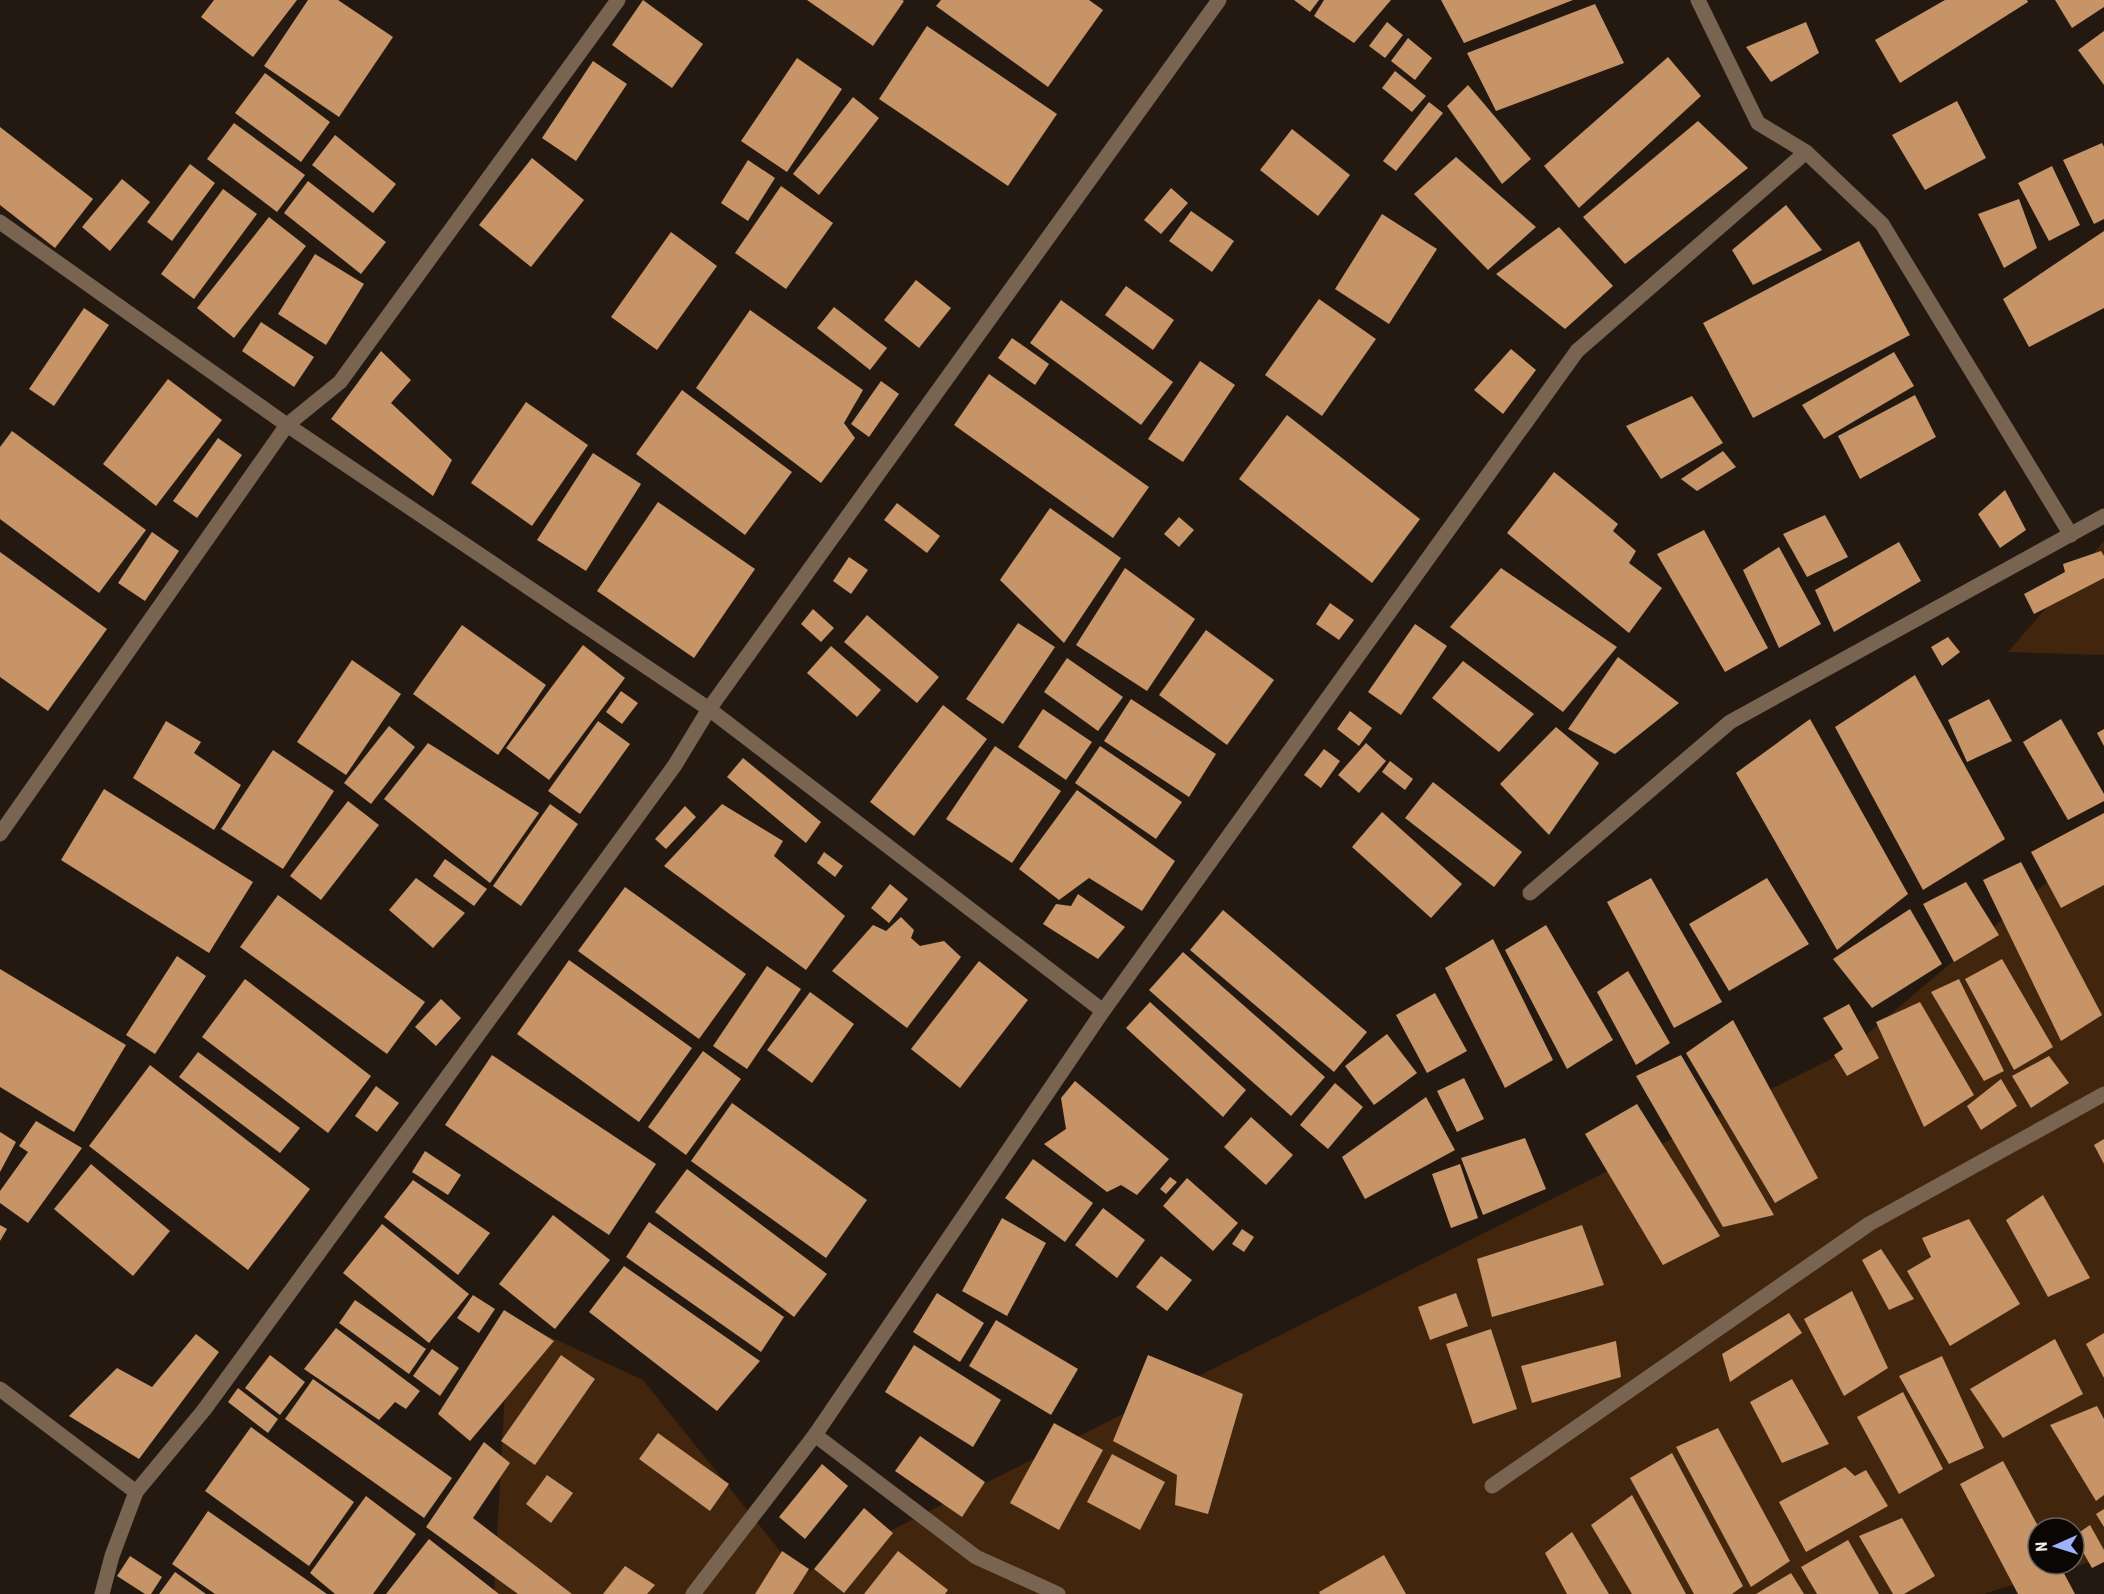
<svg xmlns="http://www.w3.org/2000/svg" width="2104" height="1594" font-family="'Roboto Condensed',sans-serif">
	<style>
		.green { fill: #41260d; fill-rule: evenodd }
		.building { fill: #c79467 }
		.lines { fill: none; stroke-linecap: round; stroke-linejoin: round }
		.minor { stroke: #796351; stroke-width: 15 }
	</style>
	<rect width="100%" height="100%" fill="#241910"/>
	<g class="green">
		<polygon points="2104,541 2104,655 2008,652"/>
		<path d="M 2104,828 L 2104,1558 L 1983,1594 L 496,1594 L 494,1592 L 509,1318 L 643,1380 L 800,1576 L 1847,1051 L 2099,838 ZM 2038,1528 L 2074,1528 L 2074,1564 L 2038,1564 Z"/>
	</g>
	<g class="building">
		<polygon points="214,0 297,0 253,57 201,17"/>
		<polygon points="308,0 338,0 393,37 339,117 264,66"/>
		<polygon points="643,0 703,44 672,88 612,45"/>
		<polygon points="807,0 902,0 904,1 873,46"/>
		<polygon points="941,0 1089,0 1103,10 1048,87 936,6"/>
		<polygon points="1294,0 1319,0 1310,12"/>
		<polygon points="1324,0 1391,0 1354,43 1314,16"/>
		<polygon points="1441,0 1573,0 1464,43"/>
		<polygon points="1945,0 2027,0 2028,2 1900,83 1875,40"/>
		<polygon points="2055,0 2104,0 2104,7 2072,28"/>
		<polygon points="1595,4 1624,63 1496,111 1467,53"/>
		<polygon points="1387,22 1403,35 1385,58 1369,46"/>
		<polygon points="1806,22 1819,53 1771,82 1746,47"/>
		<polygon points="927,26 1057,114 1008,186 879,99"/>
		<polygon points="2104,31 2104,85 2078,50"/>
		<polygon points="1408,38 1432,58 1415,80 1391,61"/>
		<polygon points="1668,57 1701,96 1579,208 1544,166"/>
		<polygon points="797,58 842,89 787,172 741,141"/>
		<polygon points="593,61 627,84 576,161 542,138"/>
		<polygon points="1395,71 1426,96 1412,112 1382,88"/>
		<polygon points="265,73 330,122 301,162 235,113"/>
		<polygon points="1468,85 1531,159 1502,184 1447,106"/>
		<polygon points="853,97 879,118 819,195 793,174"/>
		<polygon points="1957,101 1986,158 1925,190 1892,135"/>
		<polygon points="1429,102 1443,113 1396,171 1383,161"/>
		<polygon points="1698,121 1748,168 1625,264 1583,217"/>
		<polygon points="234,123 305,175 277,212 207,159"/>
		<polygon points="0,127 93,199 55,248 0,205"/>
		<polygon points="1292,129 1350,175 1318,216 1260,170"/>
		<polygon points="335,135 396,184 373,213 312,165"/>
		<polygon points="2102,143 2104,147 2104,219 2094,224 2063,160"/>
		<polygon points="1456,157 1536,227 1488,270 1414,194"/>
		<polygon points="532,158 584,200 531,267 479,225"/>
		<polygon points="748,160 775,178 748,221 721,203"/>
		<polygon points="190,164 215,183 172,241 147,222"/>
		<polygon points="2052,166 2080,225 2049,241 2018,183"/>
		<polygon points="122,179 150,202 110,251 82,227"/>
		<polygon points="308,181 386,242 361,274 284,213"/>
		<polygon points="781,186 833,223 786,289 735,253"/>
		<polygon points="1171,188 1188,203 1161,234 1144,220"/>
		<polygon points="223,189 257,214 194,299 161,274"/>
		<polygon points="2019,199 2037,248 2004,268 1978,214"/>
		<polygon points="1786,205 1822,250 1753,285 1732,250"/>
		<polygon points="1191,211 1234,241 1212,272 1169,241"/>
		<polygon points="1382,214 1437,249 1389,324 1335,289"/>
		<polygon points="269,217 306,246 234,338 197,308"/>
		<polygon points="1559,227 1613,286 1565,329 1496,274"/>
		<polygon points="2104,231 2104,308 2029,347 2003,299"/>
		<polygon points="671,232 717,266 657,350 611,317"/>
		<polygon points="1859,241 1910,335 1753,418 1703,323"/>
		<polygon points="315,254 364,284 326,345 278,314"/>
		<polygon points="916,280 951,308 919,348 884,320"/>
		<polygon points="1126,286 1174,320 1153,350 1105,315"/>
		<polygon points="1319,299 1376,339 1322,416 1265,375"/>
		<polygon points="1061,300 1173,382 1141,425 1030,343"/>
		<polygon points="834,307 887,348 870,370 817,328"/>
		<polygon points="84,308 109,325 54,406 29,389"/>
		<polygon points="750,310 863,390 844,423 855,438 821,483 696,388"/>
		<polygon points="261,322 314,357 294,387 242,351"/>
		<polygon points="1012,338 1049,364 1035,385 998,358"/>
		<polygon points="1511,349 1536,370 1503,414 1474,390"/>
		<polygon points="381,351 411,380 391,403 452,460 433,496 331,419"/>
		<polygon points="1894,352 1914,386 1824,439 1802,405"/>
		<polygon points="1200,361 1235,385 1183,462 1148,439"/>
		<polygon points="989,374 1149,487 1113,538 954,425"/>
		<polygon points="168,379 222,420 156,506 103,464"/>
		<polygon points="881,381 899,394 869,437 851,424"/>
		<polygon points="682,390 792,472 745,535 636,454"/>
		<polygon points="1915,395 1936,437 1860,479 1838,436"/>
		<polygon points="1692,396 1723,443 1661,479 1626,426"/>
		<polygon points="526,402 588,445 532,526 471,483"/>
		<polygon points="1287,415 1420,519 1372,583 1239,479"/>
		<polygon points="12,431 146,530 99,593 0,519 0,447"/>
		<polygon points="218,438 242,455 197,518 173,501"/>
		<polygon points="1723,451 1736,467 1697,491 1681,479"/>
		<polygon points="593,453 641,484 586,571 537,540"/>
		<polygon points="1554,472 1618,524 1613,531 1636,551 1629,563 1662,588 1629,633 1507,533"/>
		<polygon points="2005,490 2026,530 2000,548 1978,514"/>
		<polygon points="658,502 755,569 694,658 597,591"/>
		<polygon points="897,503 940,536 927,553 884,520"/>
		<polygon points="1050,508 1121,558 1064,643 1000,580"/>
		<polygon points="1825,515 1848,557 1807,577 1783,534"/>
		<polygon points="1179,517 1194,530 1179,547 1164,534"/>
		<polygon points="1704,530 1768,648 1725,672 1657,554"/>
		<polygon points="152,532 179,551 145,601 118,583"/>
		<polygon points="1899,542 1921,581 1834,632 1815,590"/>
		<polygon points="1779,547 1821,624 1779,648 1743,570"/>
		<polygon points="2101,551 2104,556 2104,578 2034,614 2024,594 2065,572 2063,564"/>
		<polygon points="0,552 107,629 48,711 0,677"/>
		<polygon points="849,557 868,570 851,594 833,581"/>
		<polygon points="1125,568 1195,619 1147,691 1076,645"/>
		<polygon points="1501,568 1617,647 1563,712 1450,627"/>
		<polygon points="1330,603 1354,620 1339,640 1316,624"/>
		<polygon points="813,609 834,628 821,642 801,624"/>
		<polygon points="867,615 939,677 917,703 844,642"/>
		<polygon points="1018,623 1055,647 1003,724 966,699"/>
		<polygon points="1415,624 1447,646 1401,715 1368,692"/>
		<polygon points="462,625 546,685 498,755 413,694"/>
		<polygon points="1206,630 1274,680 1227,745 1159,695"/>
		<polygon points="1948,637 1960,652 1942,666 1931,647"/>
		<polygon points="583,645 625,678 549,780 506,748"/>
		<polygon points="831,646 881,690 857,717 807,673"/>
		<polygon points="1618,657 1679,703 1615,754 1568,729"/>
		<polygon points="1067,658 1123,697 1098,731 1044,692"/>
		<polygon points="352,660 401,694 346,775 297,742"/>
		<polygon points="1463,661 1534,714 1499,752 1432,698"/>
		<polygon points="1915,675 2005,839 1923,890 1835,727"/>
		<polygon points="621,691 638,703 622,724 606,712"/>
		<polygon points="1131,699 1216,754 1189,797 1104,741"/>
		<polygon points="1989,699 2012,741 1967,762 1948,720"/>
		<polygon points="943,705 987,739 914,836 870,802"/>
		<polygon points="1043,709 1092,742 1066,780 1018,747"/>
		<polygon points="1350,711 1372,728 1359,746 1337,729"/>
		<polygon points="1810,719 1908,894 1837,950 1736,773"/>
		<polygon points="2061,719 2104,794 2104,801 2068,820 2023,742"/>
		<polygon points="166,721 201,742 194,753 241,785 214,830 133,778"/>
		<polygon points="598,721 630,744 580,814 548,791"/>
		<polygon points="389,726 415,747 371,804 344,783"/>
		<polygon points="1556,727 1599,763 1549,835 1500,784"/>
		<polygon points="2104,729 2104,746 2097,733"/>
		<polygon points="428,743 539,813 490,883 384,799"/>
		<polygon points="1366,743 1386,761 1359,793 1338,775"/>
		<polygon points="995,746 1061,791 1012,863 946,819"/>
		<polygon points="1100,746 1182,802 1156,839 1075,783"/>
		<polygon points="1324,749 1340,761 1321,788 1304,775"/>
		<polygon points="273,750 334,791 283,869 221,829"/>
		<polygon points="743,758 821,822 806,843 727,777"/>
		<polygon points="1390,761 1413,779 1405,790 1382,772"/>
		<polygon points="1433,782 1522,852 1494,887 1405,818"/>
		<polygon points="104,789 253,882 209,953 61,860"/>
		<polygon points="1077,790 1175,861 1142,911 1089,878 1059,900 1019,869"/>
		<polygon points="348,801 379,825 321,900 290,876"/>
		<polygon points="550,804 578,824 521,906 493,886"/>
		<polygon points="722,804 783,841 774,856 845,916 806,970 664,866"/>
		<polygon points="685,806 696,817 666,849 655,839"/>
		<polygon points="1382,812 1462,884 1431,918 1352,847"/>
		<polygon points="2104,813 2104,885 2061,908 2031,852"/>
		<polygon points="824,852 843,866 835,877 817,863"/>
		<polygon points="445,859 487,889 474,906 433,876"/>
		<polygon points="2021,862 2102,1015 2061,1041 1983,880"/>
		<polygon points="416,878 465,913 433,948 389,910"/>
		<polygon points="1651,878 1722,1002 1674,1028 1607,902"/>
		<polygon points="1767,878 1809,944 1729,991 1689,924"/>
		<polygon points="1966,882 1999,935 1954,962 1923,904"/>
		<polygon points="890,884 908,899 889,923 871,908"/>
		<polygon points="625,887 746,974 699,1039 578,951"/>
		<polygon points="1078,894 1125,927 1098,959 1043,924 1056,904 1071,906"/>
		<polygon points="278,895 425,1002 387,1054 240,947"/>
		<polygon points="1910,909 1942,964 1872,1008 1833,959"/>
		<polygon points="1223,910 1367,1032 1334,1072 1190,950"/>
		<polygon points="901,917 914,930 911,938 920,946 944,941 961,957 907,1028 832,971 873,925 886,931"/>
		<polygon points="1546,925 1613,1040 1567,1069 1505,950"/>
		<polygon points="1493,939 1553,1060 1505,1088 1445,968"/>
		<polygon points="1183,952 1325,1077 1291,1116 1149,990"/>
		<polygon points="177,956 206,976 155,1054 126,1035"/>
		<polygon points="2002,959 2053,1047 2014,1070 1965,979"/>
		<polygon points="569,960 692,1048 639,1122 517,1034"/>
		<polygon points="979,961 1028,1000 960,1088 911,1049"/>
		<polygon points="767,966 801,989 747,1069 713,1046"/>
		<polygon points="0,969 126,1045 74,1132 0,1087"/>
		<polygon points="1628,971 1670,1043 1636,1065 1597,992"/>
		<polygon points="245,979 371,1076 328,1133 202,1037"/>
		<polygon points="1959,979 2004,1071 1984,1081 1931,992"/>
		<polygon points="810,992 854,1024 812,1083 767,1050"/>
		<polygon points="1435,993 1467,1051 1427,1073 1396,1015"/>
		<polygon points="441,999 461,1018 436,1046 415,1027"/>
		<polygon points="1150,1002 1246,1090 1223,1117 1126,1028"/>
		<polygon points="1920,1002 1974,1095 1924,1127 1876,1022"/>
		<polygon points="1849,1004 1879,1058 1847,1076 1834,1055 1843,1049 1823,1018"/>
		<polygon points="1733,1020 1818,1178 1775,1203 1686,1053"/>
		<polygon points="1387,1034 1417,1073 1374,1105 1345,1066"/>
		<polygon points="703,1051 741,1079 686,1155 648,1127"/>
		<polygon points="198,1052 300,1128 280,1153 179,1077"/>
		<polygon points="492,1055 656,1164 609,1235 445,1125"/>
		<polygon points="1681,1055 1774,1215 1723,1227 1636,1076"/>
		<polygon points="2049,1056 2069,1083 2031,1108 2012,1076"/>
		<polygon points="150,1065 310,1189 248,1270 89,1146"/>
		<polygon points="1464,1078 1484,1119 1457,1132 1437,1091"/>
		<polygon points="2001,1079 2017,1106 1981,1130 1967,1106"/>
		<polygon points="1075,1081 1169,1159 1137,1195 1121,1185 1107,1192 1044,1144 1066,1129 1061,1098"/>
		<polygon points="1335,1083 1363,1107 1328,1149 1300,1125"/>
		<polygon points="376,1086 399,1103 377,1132 355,1116"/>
		<polygon points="1426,1097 1455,1150 1365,1199 1342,1157"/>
		<polygon points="732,1103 867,1200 826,1258 691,1161"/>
		<polygon points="1637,1104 1720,1236 1663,1265 1585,1134"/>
		<polygon points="1251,1117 1293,1155 1266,1185 1224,1147"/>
		<polygon points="36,1121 82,1148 28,1223 0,1203 0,1191 28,1152 19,1146"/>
		<polygon points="0,1132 16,1142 0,1172"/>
		<polygon points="1525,1138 1546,1189 1483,1215 1461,1158"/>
		<polygon points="2104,1139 2104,1164 2094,1145"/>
		<polygon points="425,1151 461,1175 448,1195 412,1172"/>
		<polygon points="1033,1159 1093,1203 1065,1242 1005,1198"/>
		<polygon points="91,1164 170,1231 133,1276 54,1209"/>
		<polygon points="1460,1164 1478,1218 1451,1228 1432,1174"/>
		<polygon points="687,1169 827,1274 794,1317 655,1212"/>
		<polygon points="1170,1177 1177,1182 1166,1194 1160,1189"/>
		<polygon points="1187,1178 1238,1223 1213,1251 1163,1206"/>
		<polygon points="413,1180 490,1233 458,1275 384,1217"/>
		<polygon points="2043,1195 2090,1278 2048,1297 2006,1220"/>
		<polygon points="1103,1208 1145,1240 1117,1278 1075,1245"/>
		<polygon points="553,1215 610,1260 555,1329 499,1284"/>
		<polygon points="1002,1218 1046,1243 1007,1316 962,1291"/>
		<polygon points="1969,1219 2020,1304 1950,1346 1907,1271 1931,1257 1922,1238"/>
		<polygon points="649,1222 784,1317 761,1352 626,1257"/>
		<polygon points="382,1224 469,1294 429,1343 343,1273"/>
		<polygon points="0,1225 7,1229 0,1241"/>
		<polygon points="1582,1225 1604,1285 1492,1317 1477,1259"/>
		<polygon points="1242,1229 1254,1237 1244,1252 1232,1244"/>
		<polygon points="1881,1249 1914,1299 1889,1310 1862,1260"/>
		<polygon points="1161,1256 1192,1280 1167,1311 1136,1287"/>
		<polygon points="624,1266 760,1361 717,1411 589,1312"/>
		<polygon points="1852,1291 1888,1368 1844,1396 1804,1319"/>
		<polygon points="937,1293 984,1323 960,1362 913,1332"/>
		<polygon points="1456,1293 1468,1326 1430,1340 1418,1307"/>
		<polygon points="473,1295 495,1309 479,1333 457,1318"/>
		<polygon points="355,1300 426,1349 409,1374 339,1323"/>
		<polygon points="504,1310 554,1341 470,1441 438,1414"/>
		<polygon points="1789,1313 1802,1333 1730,1382 1722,1354"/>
		<polygon points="996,1320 1078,1369 1051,1415 969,1366"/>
		<polygon points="336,1328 420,1391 406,1409 395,1402 379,1420 304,1369"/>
		<polygon points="1491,1329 1517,1409 1473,1424 1446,1344"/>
		<polygon points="2104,1333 2104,1378 2086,1344"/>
		<polygon points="196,1334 219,1352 139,1459 69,1416 117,1368 152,1387"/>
		<polygon points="2055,1339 2083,1394 2003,1438 1970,1389"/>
		<polygon points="1616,1341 1621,1377 1532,1403 1521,1366"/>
		<polygon points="914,1345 1001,1400 973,1447 885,1392"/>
		<polygon points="432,1349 459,1368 440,1396 413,1376"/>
		<polygon points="270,1355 305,1382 280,1415 245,1388"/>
		<polygon points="561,1355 595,1379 535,1465 501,1441"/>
		<polygon points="1148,1355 1243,1394 1208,1514 1175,1505 1177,1475 1113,1441"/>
		<polygon points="1942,1356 1984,1448 1949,1464 1899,1376"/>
		<polygon points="313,1379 452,1478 424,1518 285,1419"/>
		<polygon points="1792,1379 1829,1444 1782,1463 1750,1402"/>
		<polygon points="238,1388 278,1419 268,1433 228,1402"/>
		<polygon points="1903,1392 1943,1469 1899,1494 1857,1417"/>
		<polygon points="2097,1406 2104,1419 2104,1495 2096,1501 2050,1425"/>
		<polygon points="1054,1423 1103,1450 1059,1530 1010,1503"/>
		<polygon points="251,1427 354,1502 309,1566 205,1491"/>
		<polygon points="1718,1428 1790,1561 1751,1587 1676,1447"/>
		<polygon points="658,1433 729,1484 710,1511 639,1459"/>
		<polygon points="920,1436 985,1482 962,1517 895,1471"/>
		<polygon points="484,1442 510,1463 473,1518 572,1594 518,1594 426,1527"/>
		<polygon points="1672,1453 1743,1586 1732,1594 1694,1594 1630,1478"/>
		<polygon points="1112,1454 1165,1482 1140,1530 1087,1502"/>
		<polygon points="2003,1461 2039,1528 2038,1564 2059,1564 2075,1594 2018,1594 1960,1484"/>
		<polygon points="822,1464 848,1486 805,1539 779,1517"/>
		<polygon points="1845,1467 1855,1476 1866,1470 1888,1506 1806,1552 1779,1502"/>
		<polygon points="547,1475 573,1493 551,1523 526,1504"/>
		<polygon points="1632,1495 1686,1594 1632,1594 1591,1525"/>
		<polygon points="366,1496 416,1534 373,1594 335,1594 310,1573"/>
		<polygon points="864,1508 893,1533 844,1593 814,1569"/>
		<polygon points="2104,1509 2104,1527 2096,1514"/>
		<polygon points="208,1511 327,1594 215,1594 172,1564"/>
		<polygon points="1902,1518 1935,1576 1904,1594 1893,1594 1859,1536"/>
		<polygon points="2090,1525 2104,1550 2104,1562 2092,1568 2074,1536"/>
		<polygon points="1572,1532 1609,1594 1567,1594 1545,1553"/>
		<polygon points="429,1539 499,1594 386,1594"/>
		<polygon points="1848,1540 1879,1594 1817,1594 1801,1567"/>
		<polygon points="782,1551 809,1569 793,1594 755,1594"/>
		<polygon points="898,1551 948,1590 945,1594 864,1594"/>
		<polygon points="1384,1555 1406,1594 1320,1594 1319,1592"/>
		<polygon points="130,1556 162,1577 151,1594 145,1594 117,1576"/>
		<polygon points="625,1566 655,1585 647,1594 603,1594"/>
		<polygon points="175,1572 206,1594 159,1594"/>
		<polygon points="1791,1573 1804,1594 1756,1594"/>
	</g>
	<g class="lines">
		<g class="minor">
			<polyline points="1806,152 1882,224 2071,535"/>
			<polyline points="0,222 287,425 709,709 1103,1011"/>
			<polyline points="0,834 287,425 340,382 618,0"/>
			<polyline points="1530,893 1730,722 2104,516"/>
			<polyline points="0,1389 136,1492"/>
			<polyline points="815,1435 976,1557 1058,1594"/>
			<polyline points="1492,1486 1869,1224 2104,1094"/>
			<polyline points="102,1594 112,1556 136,1492 204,1410 675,765 709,709 1219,0"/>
			<polyline points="693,1594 815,1435 1103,1011 1577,351 1806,152 1758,123 1698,0"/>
		</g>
	</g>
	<g transform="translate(2056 1546) rotate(267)"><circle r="28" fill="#0a0603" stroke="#68625e" stroke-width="1.5"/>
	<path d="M0-4.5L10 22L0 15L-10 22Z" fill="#9eb3fd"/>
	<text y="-9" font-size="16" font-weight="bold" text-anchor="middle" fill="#f5ede7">N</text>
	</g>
</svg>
